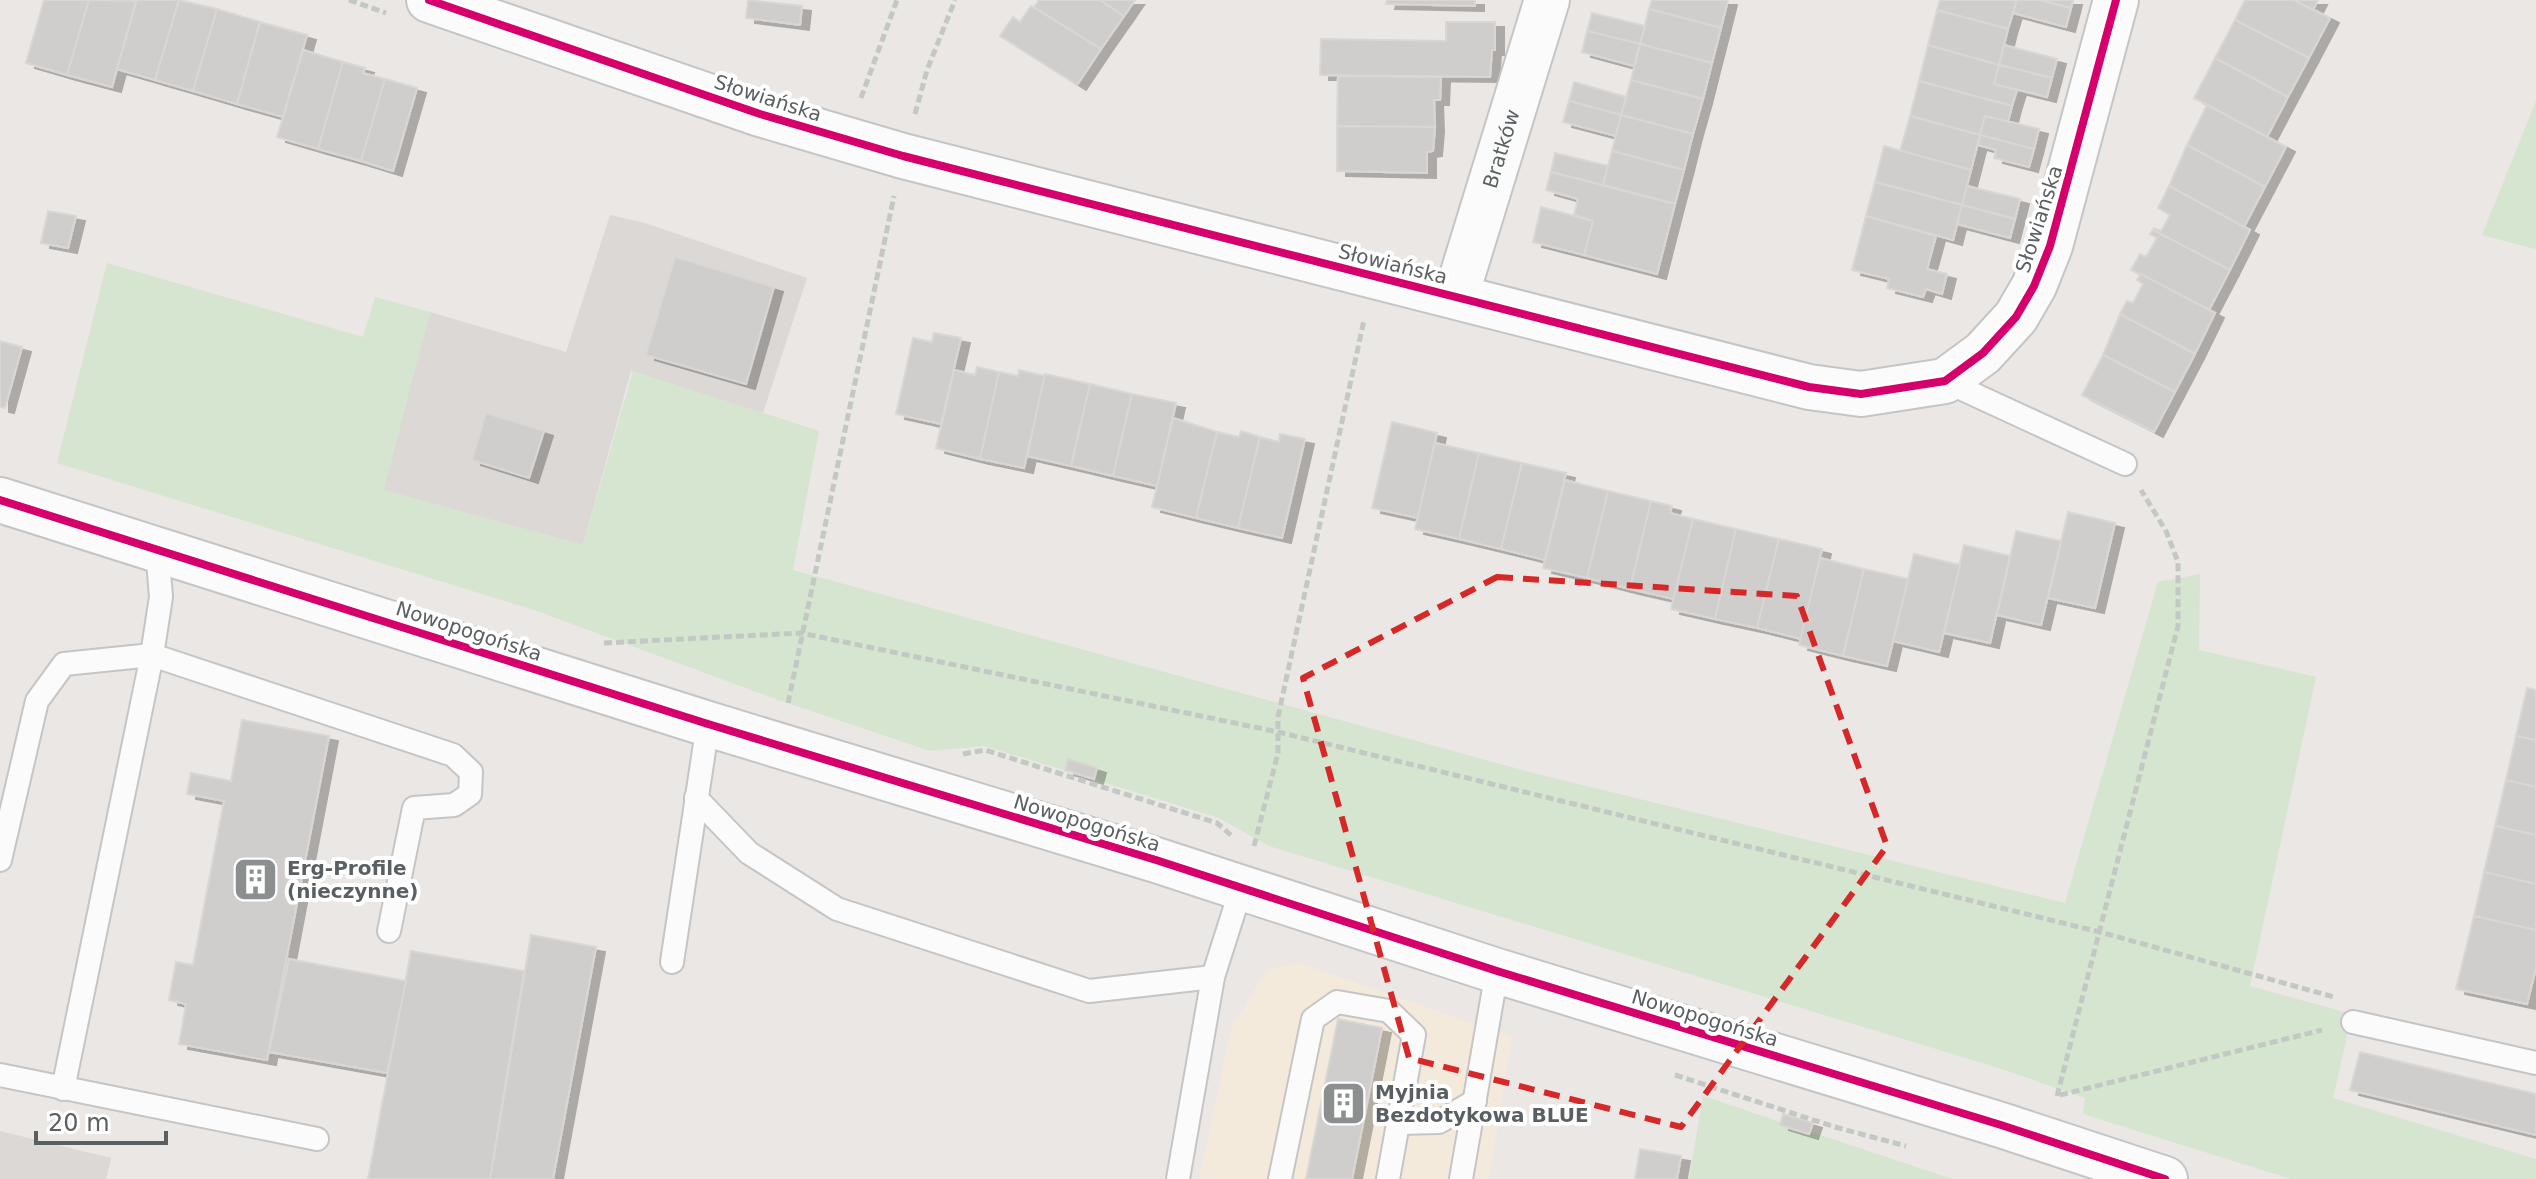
<svg xmlns="http://www.w3.org/2000/svg" width="2536" height="1179" font-family="'DejaVu Sans',sans-serif">
	<style>
		.commercial { fill: #f4eadc }
		.industrial { fill: #dbd8d5 }
		.green { fill: #d5e5cf }
		.building { fill: #d0cecd; stroke: #d9d6d4; stroke-width: 2; filter: url(#shadow) }
		.lines { fill: none; stroke-linecap: round; stroke-linejoin: round }
		.lane-casing { stroke: #c5c5c5; stroke-width: 26 }
		.street-casing { stroke: #c5c5c5; stroke-width: 48 }
		.secondary-casing { stroke: #c5c5c5; stroke-width: 48 }
		.path { stroke: #c4c8c5; stroke-width: 5; stroke-dasharray: 8 4; stroke-linecap: butt }
		.lane { stroke: #fcfbfb; stroke-width: 22 }
		.street { stroke: #fcfbfb; stroke-width: 44 }
		.secondary { stroke: #fcfbfb; stroke-width: 44 }
		.cycleway-casing { stroke: #fff; stroke-width: 13 }
		.cycleway { stroke: #d6006c; stroke-width: 8 }
		.marked { fill: none; stroke: #d62828; stroke-width: 6; stroke-dasharray: 16 10; stroke-linejoin: round }
		.labels { text-anchor: middle; stroke-width: 8; stroke-linejoin: round; paint-order: stroke }
		.street-label { font-size: 20px; fill: #5a5f62; stroke: #fff }
		.poi-label { font-size: 20px; font-weight: bold; fill: #5a5f62; stroke: #fff; text-anchor: start }
	</style>
	<defs>
		<filter id="shadow"><feDropShadow dx="9" dy="5" stdDeviation="0" flood-color="#0004"/></filter>
	</defs>
	<rect width="100%" height="100%" fill="#eae7e4"/>
	<polygon class="commercial" points="1299,963 1512,1037 1489,1179 1199,1179 1232,1025 1268,969"/>
	<g class="industrial">
		<polygon points="610,215 645,223 807,278 763,413 631,371 583,545 383,490 430,312 566,352"/>
		<polygon points="0,1131 111,1158 106,1179 0,1179"/>
	</g>
	<g class="green">
		<polygon points="2536,101 2536,248 2535,249 2482,235"/>
		<polygon points="107,263 363,337 375,297 430,312 384,490 583,545 633,371 819,431 793,570 1533,773 2065,903 2158,582 2200,574 2199,650 2316,677 2250,986 2352,1014 2333,1098 2536,1159 2536,1179 2291,1179 2083,1114 2085,1098 2005,1070 1269,846 1219,818 985,746 930,751 773,698 534,610 57,463"/>
		<polygon points="1703,1096 1952,1179 1689,1179"/>
	</g>
	<g class="building">
		<polygon points="44,0 89,0 67,75 26,63"/>
		<polygon points="89,0 136,1 112,87 67,75"/>
		<polygon points="179,0 155,80 117,69 137,0"/>
		<polygon points="179,0 217,9 193,91 155,80"/>
		<polygon points="748,0 802,6 800,25 746,18"/>
		<polygon points="1039,0 1100,0 1124,16 1101,49 1034,7"/>
		<polygon points="1100,0 1135,0 1124,16"/>
		<polygon points="1387,0 1475,0 1475,6 1386,4"/>
		<polygon points="1652,0 1728,0 1721,28 1649,9"/>
		<polygon points="1940,0 2017,0 2008,29 1937,10"/>
		<polygon points="2017,0 2040,0 2071,8 2066,27 2013,13"/>
		<polygon points="2040,0 2073,0 2071,8"/>
		<polygon points="2245,0 2294,0 2330,18 2309,58 2235,20"/>
		<polygon points="2294,0 2318,0 2313,10"/>
		<polygon points="1031,6 1101,49 1077,85 1000,36 1013,17 1020,22"/>
		<polygon points="217,9 260,22 237,104 193,91"/>
		<polygon points="1649,9 1721,28 1712,63 1640,44"/>
		<polygon points="1937,10 2008,29 1999,65 1928,45"/>
		<polygon points="1592,13 1645,26 1640,44 1587,31"/>
		<polygon points="2235,20 2309,58 2288,97 2215,58"/>
		<polygon points="260,22 307,35 283,117 237,104"/>
		<polygon points="1446,22 1495,22 1495,50 1492,50 1490,77 1320,75 1321,39 1446,41"/>
		<polygon points="1587,31 1640,44 1634,66 1582,52"/>
		<polygon points="1640,44 1712,63 1703,99 1631,80"/>
		<polygon points="1928,45 1999,65 1994,84 2017,90 2012,106 1919,81"/>
		<polygon points="2004,45 2057,59 2052,78 1999,65"/>
		<polygon points="303,50 343,62 318,149 277,137"/>
		<polygon points="2215,58 2288,97 2267,137 2194,98"/>
		<polygon points="343,62 365,68 363,73 385,79 361,161 318,149"/>
		<polygon points="1999,65 2052,78 2047,97 1994,84"/>
		<polygon points="1338,76 1441,77 1440,100 1434,100 1435,127 1337,126"/>
		<polygon points="385,79 417,88 393,171 361,161"/>
		<polygon points="1631,80 1703,99 1693,134 1621,115"/>
		<polygon points="1919,81 2012,106 2008,122 1985,116 1980,135 1910,116"/>
		<polygon points="1574,82 1626,97 1621,115 1569,101"/>
		<polygon points="1569,101 1621,115 1616,136 1563,122"/>
		<polygon points="2207,105 2286,147 2265,187 2187,145"/>
		<polygon points="1621,115 1693,134 1684,170 1612,151"/>
		<polygon points="1910,116 1980,135 1971,170 1900,151"/>
		<polygon points="1985,116 2039,129 2034,149 1980,135"/>
		<polygon points="1337,126 1435,127 1433,151 1427,152 1427,173 1337,171"/>
		<polygon points="1980,135 2034,149 2029,167 1994,158 1996,150 1978,145"/>
		<polygon points="2187,145 2265,187 2244,227 2169,186"/>
		<polygon points="1884,146 1971,170 1962,205 1875,182"/>
		<polygon points="1612,151 1684,170 1675,204 1603,185"/>
		<polygon points="1555,153 1608,166 1603,185 1551,172"/>
		<polygon points="1551,172 1675,204 1657,274 1584,255 1593,221 1574,215 1578,199 1546,190"/>
		<polygon points="1875,182 1962,205 1953,240 1866,216"/>
		<polygon points="1967,186 2020,199 2015,219 1962,205"/>
		<polygon points="2169,186 2250,230 2230,270 2153,230 2154,228 2161,231 2170,215 2158,208"/>
		<polygon points="1962,205 2015,219 2010,238 1957,224"/>
		<polygon points="1541,207 1593,221 1584,255 1533,242"/>
		<polygon points="48,211 76,216 68,248 41,243"/>
		<polygon points="1866,216 1936,236 1927,269 1947,274 1942,294 1926,289 1923,297 1887,288 1889,279 1852,270"/>
		<polygon points="2153,230 2230,270 2209,310 2131,270 2140,254 2146,257 2157,238 2150,234"/>
		<polygon points="675,257 774,287 746,384 646,355"/>
		<polygon points="2141,274 2215,313 2195,354 2120,314 2127,301 2133,303 2143,284 2137,280"/>
		<polygon points="2120,314 2195,354 2175,392 2103,355"/>
		<polygon points="934,333 961,338 941,424 896,414 913,338 932,342"/>
		<polygon points="0,341 22,347 5,408 0,407"/>
		<polygon points="2103,355 2175,392 2154,432 2082,395"/>
		<polygon points="977,367 999,372 980,459 936,448 954,370 975,375"/>
		<polygon points="1019,370 1045,376 1024,468 980,459 999,372 1018,376"/>
		<polygon points="1045,374 1090,384 1071,466 1027,456"/>
		<polygon points="1090,384 1132,394 1113,476 1071,466"/>
		<polygon points="1132,394 1176,403 1157,486 1113,476"/>
		<polygon points="486,413 544,431 529,478 472,460"/>
		<polygon points="1173,418 1217,432 1196,518 1152,507"/>
		<polygon points="1392,422 1437,433 1418,518 1372,508"/>
		<polygon points="1241,431 1260,437 1238,528 1196,518 1217,432 1239,437"/>
		<polygon points="1280,434 1305,439 1282,538 1238,528 1260,437 1279,442"/>
		<polygon points="1435,443 1479,453 1459,539 1415,529"/>
		<polygon points="1479,453 1522,463 1501,549 1459,539"/>
		<polygon points="1522,463 1566,473 1545,560 1501,549"/>
		<polygon points="1565,480 1608,491 1587,578 1543,568"/>
		<polygon points="1608,491 1651,501 1630,589 1587,578"/>
		<polygon points="1651,501 1672,506 1670,513 1693,519 1674,599 1630,589"/>
		<polygon points="2068,512 2115,523 2095,608 2048,598"/>
		<polygon points="1693,519 1736,529 1715,619 1671,609"/>
		<polygon points="1736,529 1779,539 1757,628 1715,619"/>
		<polygon points="2016,531 2061,541 2041,625 1997,615"/>
		<polygon points="1779,539 1822,549 1801,639 1757,628"/>
		<polygon points="1964,545 2010,556 1990,643 1944,633"/>
		<polygon points="1914,554 1960,565 1939,652 1893,641"/>
		<polygon points="1820,558 1864,569 1843,656 1799,645"/>
		<polygon points="1864,569 1908,579 1887,666 1843,656"/>
		<polygon points="2527,688 2536,690 2536,740 2516,736"/>
		<polygon points="242,720 329,736 267,1060 179,1044 186,1004 169,1000 176,962 193,965 224,801 187,794 191,773 231,781"/>
		<polygon points="2516,736 2536,740 2536,787 2506,780"/>
		<polygon points="1068,759 1097,768 1094,779 1065,770"/>
		<polygon points="2506,780 2536,787 2536,835 2495,826"/>
		<polygon points="2495,826 2536,835 2536,884 2484,872"/>
		<polygon points="2484,872 2536,884 2536,930 2474,916"/>
		<polygon points="2474,916 2536,930 2536,968 2527,1004 2456,989"/>
		<polygon points="531,935 596,947 553,1179 490,1179"/>
		<polygon points="411,951 524,971 490,1179 368,1179"/>
		<polygon points="289,959 406,981 387,1073 269,1052"/>
		<polygon points="1338,1019 1382,1028 1352,1179 1306,1179"/>
		<polygon points="2360,1052 2536,1094 2536,1135 2350,1090"/>
		<polygon points="1783,1114 1813,1123 1809,1134 1780,1125"/>
		<polygon points="1640,1149 1681,1156 1677,1179 1635,1179"/>
	</g>
	<g class="lines">
		<defs>
			<g id="lane">
				<polyline points="1945,381 2125,464"/>
				<polyline points="696,798 749,853 837,909 1089,991 1213,977"/>
				<polyline points="0,860 37,701 64,664 152,655 453,755 471,772 470,794 454,805 414,808 389,931"/>
				<polyline points="672,962 708,724"/>
				<polyline points="2353,1022 2536,1063"/>
				<polyline points="0,1075 317,1139"/>
				<polyline points="63,1089 152,655 161,597 157,549"/>
				<polyline points="1399,1123 1439,1122 1475,1101"/>
				<polyline points="1178,1179 1213,977 1241,889"/>
				<polyline points="1280,1179 1313,1019 1337,1002 1389,1011 1414,1035 1388,1179"/>
				<polyline points="1461,1179 1497,971"/>
			</g>
			<g id="street">
				<polyline points="429,0 760,114 903,156 1809,387 1861,394 1945,381 1983,353 2016,317 2034,286 2050,246 2116,0"/>
				<path id="s1" d="M 1456,296 L 1547,0"/>
			</g>
			<polyline id="secondary" points="0,500 708,724 1156,860 1497,971 2001,1125 2165,1179"/>
		</defs>
		<use href="#lane" class="lane-casing"/>
		<use href="#street" class="street-casing"/>
		<use href="#secondary" class="secondary-casing"/>
		<g class="path">
			<polyline points="349,0 386,13"/>
			<polyline points="861,98 897,0"/>
			<polyline points="915,114 927,70 955,0"/>
			<polyline points="604,643 801,633 1278,732 2100,932 2334,997"/>
			<polyline points="788,703 894,196"/>
			<polyline points="963,754 985,750 1217,823 1232,836"/>
			<polyline points="1254,846 1278,753 1278,717 1364,320"/>
			<polyline points="1675,1075 1835,1127 1906,1146"/>
			<polyline points="2060,1095 2322,1030"/>
			<polyline points="2057,1096 2178,626 2178,562 2166,531 2141,490"/>
		</g>
		<use href="#lane" class="lane"/>
		<use href="#street" class="street"/>
		<use href="#secondary" class="secondary"/>
		<defs>
			<g id="cycleway">
				<polyline points="429,0 760,114 903,156 1809,387 1861,394 1945,381 1983,353 2016,317 2034,286 2050,246 2116,0"/>
				<polyline points="0,500 708,724 1156,860 1497,971 2001,1125 2165,1179"/>
			</g>
		</defs>
		<use href="#cycleway" class="cycleway-casing"/>
		<use href="#cycleway" class="cycleway"/>
	</g>
	<path class="marked" d="M 1497,577 L 1797,596 L 1887,846 L 1681,1127 L 1409,1058 L 1303,678 Z"/>
	<defs>
		<symbol id="building-square" viewBox="-11 -11 22 22"><rect x="-9" y="-9" width="18" height="18" rx="4" fill="#8c8f90" stroke="#fff"/><path d="M-4-6H4V6H1V3H-1V6H-4ZM-2.5-4.3h1.7v1.8h-1.7ZM.8-4.3h1.7v1.8H.8ZM-2.5-1h1.7V.8h-1.7ZM.8-1h1.7V.8H.8Z" fill="#fff"/></symbol>
	</defs>
	<g fill-rule="evenodd">
		<use href="#building-square" x="230" y="854" width="51" height="51"/>
		<use href="#building-square" x="1318" y="1078" width="51" height="51"/>
	</g>
	<g class="labels">
		<g class="street-label">
			<text transform="translate(768 98) rotate(18)" y="7">Słowiańska</text>
			<text dy="7" stroke="none"><textPath href="#s1" startOffset="154">Bratków</textPath></text>
			<text transform="translate(2039 219) rotate(-72)" y="7">Słowiańska</text>
			<text transform="translate(1393 264) rotate(14)" y="7">Słowiańska</text>
			<text transform="translate(469 631) rotate(18)" y="7">Nowopogońska</text>
			<text transform="translate(1087 823) rotate(17)" y="7">Nowopogońska</text>
			<text transform="translate(1705 1018) rotate(17)" y="7">Nowopogońska</text>
		</g>
		<g class="poi-label">
			<text x="287" y="875">Erg-Profile<tspan x="287" dy="23">(nieczynne)</tspan></text>
			<text x="1375" y="1099">Myjnia<tspan x="1375" dy="23">Bezdotykowa BLUE</tspan></text>
		</g>
	</g>
	<path d="M36 1131v12h130v-12" fill="none" stroke="#5a5f62" stroke-width="4"/>
	<text x="48" y="1131" font-size="24" fill="#5a5f62" stroke="#ffffff" stroke-width="6" paint-order="stroke">20 m</text>
</svg>
